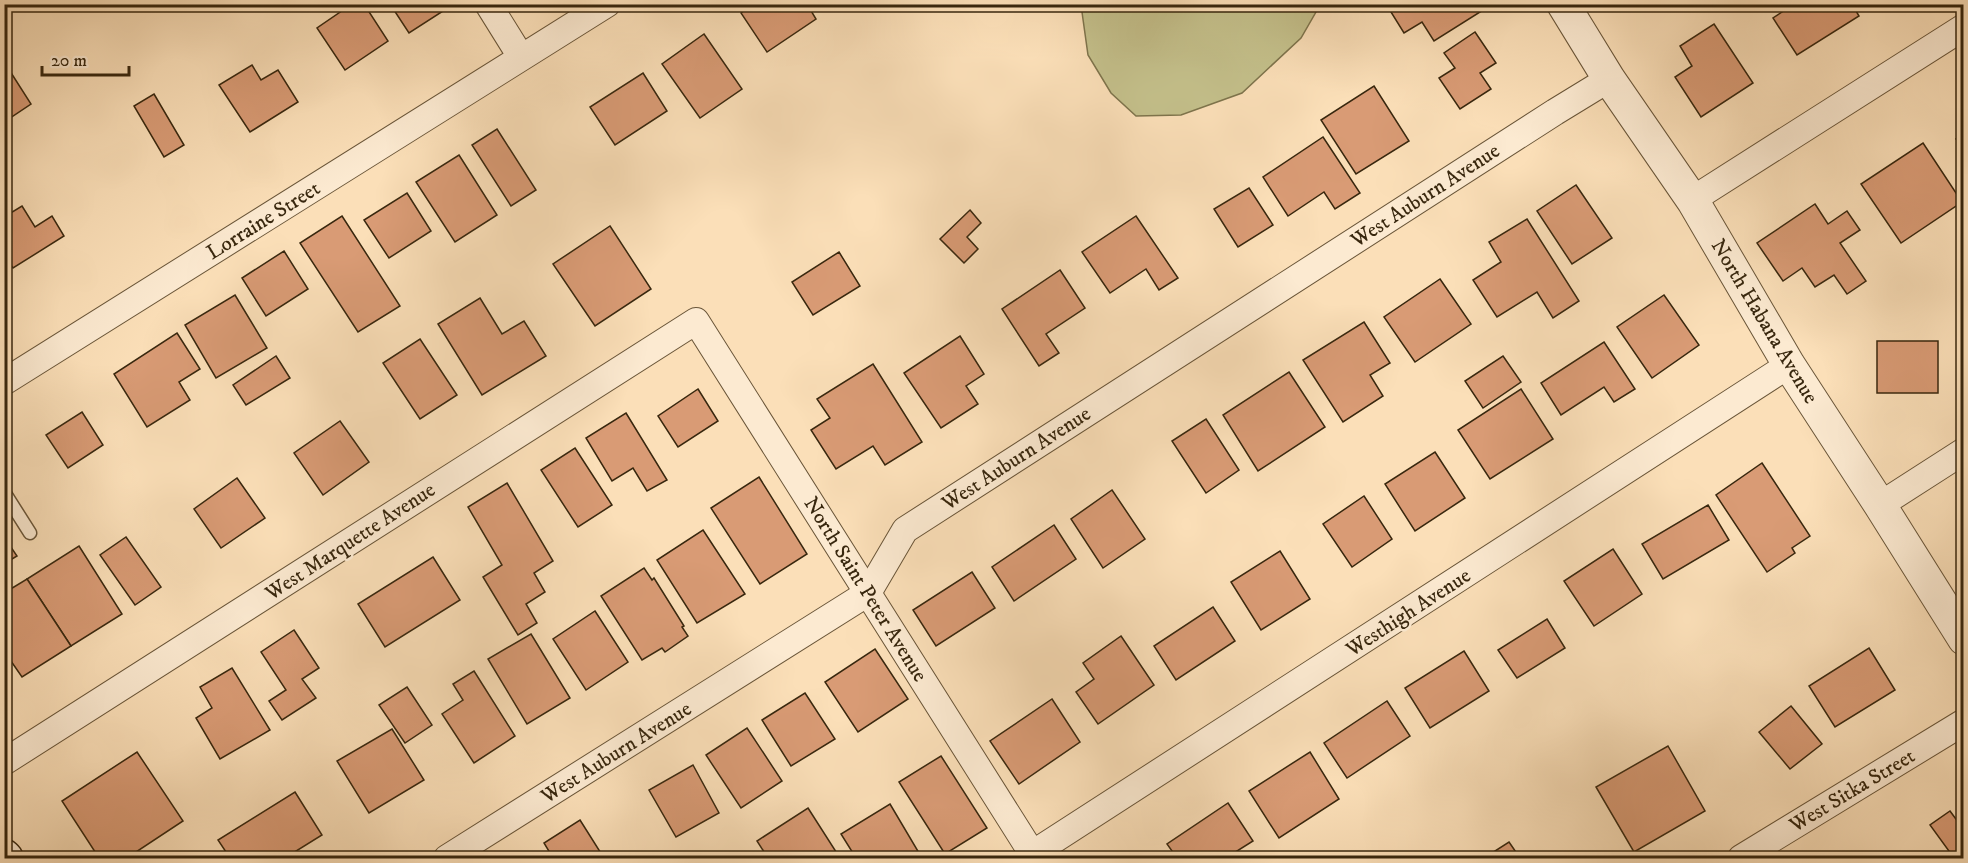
<svg xmlns="http://www.w3.org/2000/svg" width="1968" height="863" font-family="'IM FELL DW Pica',serif">
	<style>
		.green { fill: #c4c08b; stroke: #7e744c; stroke-width: 1.5 }
		.building { fill: #d99b75; stroke: #38270e; stroke-width: 1.5 }
		.lines { fill: none; stroke-linecap: round; stroke-linejoin: round }
		.service-casing { stroke: #695538; stroke-width: 15 }
		.minor-casing { stroke: #695538; stroke-width: 28 }
		.tertiary-casing { stroke: #695538; stroke-width: 34 }
		.secondary-casing { stroke: #38270e; stroke-width: 36 }
		.service { stroke: #fcead1; stroke-width: 12 }
		.minor { stroke: #fcead1; stroke-width: 26 }
		.tertiary { stroke: #fcead1; stroke-width: 32 }
		.secondary { stroke: #fcead1; stroke-width: 33 }
		.labels { text-anchor: middle; stroke-width: 5; stroke-linejoin: round; paint-order: stroke }
		.street-label { font-size: 21px; fill: #38270e; stroke: #fcead1 }
	</style>
	<rect width="100%" height="100%" fill="#fbdfb8"/>
	<filter id="stains"><feTurbulence type="fractalNoise" baseFrequency=".00333" numOctaves="4"/><feColorMatrix values="0 0 0 0 .2 0 0 0 0 .09 0 0 0 0 .02 0 0 0 .5 -.17"/></filter>
	<radialGradient id="worn" r=".72"><stop offset=".6" stop-color="#630" stop-opacity="0"/><stop offset="1" stop-color="#630" stop-opacity=".3"/></radialGradient>
	<polygon class="green" points="1081,5 1081,4 1320,5 1301,38 1242,93 1181,115 1136,116 1111,93 1088,55"/>
	<g class="building">
		<polygon points="352,4 364,4 388,41 345,70 317,28"/>
		<polygon points="390,4 454,4 409,33"/>
		<polygon points="753,4 807,4 816,19 767,52 741,13"/>
		<polygon points="834,4 846,4 837,10"/>
		<polygon points="1386,4 1486,4 1488,7 1434,41 1422,22 1404,33"/>
		<polygon points="1794,4 1852,4 1859,16 1797,55 1773,18"/>
		<polygon points="1714,24 1753,83 1701,117 1675,77 1692,66 1680,46"/>
		<polygon points="1475,32 1496,63 1480,73 1491,89 1460,109 1439,78 1455,68 1444,53"/>
		<polygon points="704,34 742,89 700,118 662,64"/>
		<polygon points="252,65 261,80 278,70 298,102 250,132 219,85"/>
		<polygon points="8,68 31,104 4,122 4,70"/>
		<polygon points="643,73 667,111 615,145 590,107"/>
		<polygon points="1374,86 1409,141 1356,174 1321,120"/>
		<polygon points="154,94 184,145 164,157 134,106"/>
		<polygon points="497,129 536,190 511,206 472,145"/>
		<polygon points="1964,133 1964,149 1956,139"/>
		<polygon points="1323,137 1360,193 1335,209 1324,192 1288,216 1263,177"/>
		<polygon points="1923,143 1962,202 1901,243 1861,184"/>
		<polygon points="459,155 497,215 455,242 416,182"/>
		<polygon points="1576,185 1612,238 1572,264 1537,211"/>
		<polygon points="1249,188 1273,225 1238,247 1214,209"/>
		<polygon points="407,193 431,231 389,258 364,220"/>
		<polygon points="1815,204 1828,224 1847,211 1860,230 1840,243 1866,281 1847,294 1834,275 1815,287 1802,268 1783,281 1757,243"/>
		<polygon points="22,206 35,227 52,216 64,236 13,268 4,255 4,217"/>
		<polygon points="970,210 981,223 967,237 978,249 964,263 940,239"/>
		<polygon points="342,216 400,306 358,332 300,243"/>
		<polygon points="1136,216 1178,278 1159,290 1146,269 1110,293 1082,252"/>
		<polygon points="1527,219 1579,301 1553,318 1537,292 1497,317 1473,280 1501,262 1489,242"/>
		<polygon points="610,226 651,289 595,326 553,264"/>
		<polygon points="284,251 308,289 266,316 242,278"/>
		<polygon points="839,252 860,286 813,315 792,282"/>
		<polygon points="1060,270 1085,308 1046,334 1059,353 1039,366 1002,309"/>
		<polygon points="1440,279 1471,324 1415,362 1384,317"/>
		<polygon points="235,295 267,348 216,378 185,325"/>
		<polygon points="1664,295 1699,345 1652,378 1617,327"/>
		<polygon points="480,298 502,334 524,321 546,356 482,395 438,324"/>
		<polygon points="4,312 11,322 4,327"/>
		<polygon points="1364,322 1390,363 1370,375 1383,396 1343,422 1303,360"/>
		<polygon points="177,333 200,369 179,382 190,400 147,427 114,374"/>
		<polygon points="960,336 984,374 966,386 978,404 941,428 904,373"/>
		<polygon points="420,339 457,395 420,419 383,363"/>
		<rect x="1877" y="341" width="61" height="52"/>
		<polygon points="1604,342 1635,389 1614,402 1604,387 1561,415 1541,383"/>
		<polygon points="276,356 290,378 246,405 233,385"/>
		<polygon points="1503,356 1521,382 1483,408 1465,381"/>
		<polygon points="873,364 922,442 885,465 873,446 836,469 811,430 830,418 817,399"/>
		<polygon points="1289,372 1325,427 1258,471 1223,415"/>
		<polygon points="698,389 718,421 678,447 658,416"/>
		<polygon points="1521,389 1553,439 1490,479 1458,430"/>
		<polygon points="82,412 103,445 68,468 46,435"/>
		<polygon points="626,413 667,480 647,491 633,468 612,481 586,438"/>
		<polygon points="1206,419 1239,470 1206,493 1172,441"/>
		<polygon points="340,421 369,462 323,495 294,453"/>
		<polygon points="575,448 612,505 578,527 541,470"/>
		<polygon points="1435,452 1465,498 1415,531 1385,484"/>
		<polygon points="1762,463 1810,536 1792,548 1795,553 1767,572 1716,495"/>
		<polygon points="759,477 807,554 760,584 711,508"/>
		<polygon points="237,478 265,518 221,548 194,509"/>
		<polygon points="507,483 553,561 534,573 545,592 526,604 537,623 518,635 483,577 502,565 468,507"/>
		<polygon points="1112,490 1145,539 1103,568 1071,519"/>
		<polygon points="1364,496 1392,539 1352,567 1323,524"/>
		<polygon points="1708,505 1729,540 1663,579 1642,544"/>
		<polygon points="1054,525 1076,559 1014,601 992,567"/>
		<polygon points="703,530 745,594 697,623 657,560"/>
		<polygon points="4,537 17,556 4,564"/>
		<polygon points="126,537 161,587 135,605 100,555"/>
		<polygon points="79,546 122,614 71,646 27,579"/>
		<polygon points="1613,549 1642,594 1594,626 1564,581"/>
		<polygon points="1280,551 1310,599 1261,630 1231,582"/>
		<polygon points="433,557 460,600 385,647 358,604"/>
		<polygon points="644,568 652,580 654,578 684,626 682,627 688,636 665,652 662,648 642,660 601,596"/>
		<polygon points="972,572 995,608 936,646 913,610"/>
		<polygon points="27,579 71,646 22,677 4,651 4,593"/>
		<polygon points="1213,607 1235,641 1176,680 1154,646"/>
		<polygon points="595,611 628,662 586,690 553,639"/>
		<polygon points="1547,619 1565,648 1517,678 1498,650"/>
		<polygon points="294,630 319,668 302,679 316,698 282,720 269,701 286,690 261,652"/>
		<polygon points="531,634 570,698 527,724 488,659"/>
		<polygon points="1121,636 1154,685 1098,724 1076,692 1094,679 1083,663"/>
		<polygon points="1869,648 1895,690 1835,727 1809,686"/>
		<polygon points="875,649 908,699 858,732 825,682"/>
		<polygon points="1464,651 1489,691 1430,728 1405,688"/>
		<polygon points="232,668 270,730 220,759 196,718 212,708 200,687"/>
		<polygon points="474,671 515,736 474,763 442,714 463,700 453,684"/>
		<polygon points="407,687 432,725 405,743 379,705"/>
		<polygon points="805,693 835,739 791,766 762,720"/>
		<polygon points="1052,699 1080,742 1019,784 990,741"/>
		<polygon points="1387,701 1410,736 1347,778 1324,743"/>
		<polygon points="1791,706 1822,744 1790,769 1759,732"/>
		<polygon points="747,728 782,781 741,808 706,755"/>
		<polygon points="392,729 424,780 369,813 337,761"/>
		<polygon points="1668,746 1705,811 1634,852 1596,787"/>
		<polygon points="137,752 183,821 127,858 99,858 62,801"/>
		<polygon points="1310,752 1339,799 1279,838 1249,791"/>
		<polygon points="941,756 987,828 945,854 899,782"/>
		<polygon points="693,765 719,813 676,837 649,790"/>
		<polygon points="295,792 322,835 285,858 230,858 218,840"/>
		<polygon points="1228,803 1253,841 1226,858 1177,858 1167,844"/>
		<polygon points="890,804 922,858 856,858 841,834"/>
		<polygon points="808,808 840,858 768,858 757,841"/>
		<polygon points="1950,811 1964,830 1964,858 1954,858 1930,825"/>
		<polygon points="580,820 604,858 553,858 544,843"/>
		<polygon points="1509,842 1520,858 1484,858"/>
	</g>
	<g class="lines">
		<defs>
			<polyline id="service" points="4,492 30,533"/>
			<g id="minor">
				<polyline points="488,4 521,57"/>
				<polyline points="1693,201 1706,191 1964,27"/>
				<polyline points="4,382 607,4"/>
				<polyline points="1880,505 1964,451"/>
				<polyline points="4,762 696,321 1035,858"/>
				<polyline points="447,858 868,593 905,530 1555,112 1609,79"/>
				<polyline points="1026,858 1789,365"/>
				<polyline points="1741,858 1964,722"/>
			</g>
			<polyline id="tertiary" points="1563,4 1609,79 1693,201 1789,365 1880,505 1964,639"/>
			<polyline id="secondary" points="4,856 6,858"/>
		</defs>
		<use href="#service" class="service-casing"/>
		<use href="#minor" class="minor-casing"/>
		<use href="#tertiary" class="tertiary-casing"/>
		<use href="#secondary" class="secondary-casing"/>
		<use href="#service" class="service"/>
		<use href="#minor" class="minor"/>
		<use href="#tertiary" class="tertiary"/>
		<use href="#secondary" class="secondary"/>
	</g>
	<g class="labels">
		<g class="street-label">
			<text transform="translate(1425 195) rotate(-33)" y="7">West Auburn Avenue</text>
			<text transform="translate(263 220) rotate(-32)" y="7">Lorraine Street</text>
			<text transform="translate(1765 321) rotate(59)" y="7">North Habana Avenue</text>
			<text transform="translate(1016 458) rotate(-33)" y="7">West Auburn Avenue</text>
			<text transform="translate(350 541) rotate(-33)" y="7">West Marquette Avenue</text>
			<text transform="translate(866 589) rotate(58)" y="7">North Saint Peter Avenue</text>
			<text transform="translate(1408 612) rotate(-33)" y="7">Westhigh Avenue</text>
			<text transform="translate(616 752) rotate(-32)" y="7">West Auburn Avenue</text>
			<text transform="translate(1852 790) rotate(-31)" y="7">West Sitka Street</text>
		</g>
	</g>
	<rect width="1968" height="863" fill="none" stroke="#fbdfb8" stroke-width="24"/>
	<rect x="6" y="6" width="1956" height="851" fill="none" stroke="#38270e" stroke-width="3"/>
	<rect x="12" y="12" width="1944" height="839" fill="none" stroke="#38270e" stroke-width="1.5"/>
	<path d="M42 66v9h87v-9" fill="none" stroke="#38270e" stroke-width="3"/>
	<text x="51" y="66" font-size="18" fill="#38270e" stroke="#fcead1" stroke-width="4.5" paint-order="stroke">20 m</text>
	<rect width="100%" height="100%" filter="url(#stains)"/>
	<rect width="100%" height="100%" fill="url(#worn)"/>
</svg>
